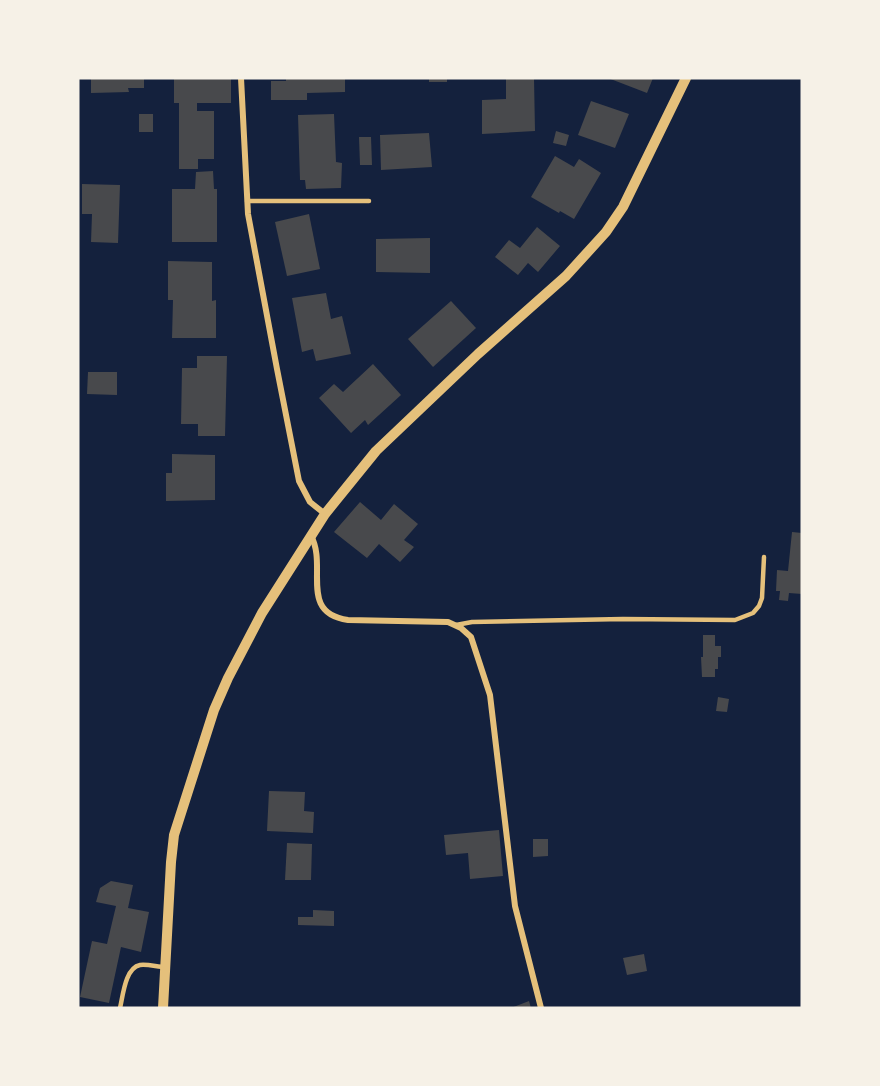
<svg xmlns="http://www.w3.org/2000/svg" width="880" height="1086" font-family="'Sofia Sans Condensed',sans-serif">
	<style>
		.building { fill: #48494c }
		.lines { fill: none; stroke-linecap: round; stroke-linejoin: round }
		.service { stroke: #e5c07b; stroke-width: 4.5 }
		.minor { stroke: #e5c07b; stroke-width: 6 }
		.tertiary { stroke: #e5c07b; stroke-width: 10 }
	</style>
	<rect width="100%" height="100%" fill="#14213d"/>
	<g class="building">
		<polygon points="91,78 144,78 144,88 128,88 129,92 91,93"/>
		<polygon points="174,78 231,78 231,103 197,103 197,111 214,111 214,159 198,159 198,169 179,169 179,103 174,103"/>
		<polygon points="286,78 345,78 345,92 307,93 307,100 271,100 271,81 286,81"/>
		<rect x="429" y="78" width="18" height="4"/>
		<polygon points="506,78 534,78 535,131 482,134 482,100 506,99"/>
		<polygon points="608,78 653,78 647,93"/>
		<polygon points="591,101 629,114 615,148 578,135"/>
		<rect x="139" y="114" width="14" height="18"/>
		<polygon points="334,114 336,162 342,163 341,188 306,189 305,180 300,180 298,115"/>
		<polygon points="556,131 569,135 566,146 553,143"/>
		<polygon points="429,133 432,167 381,170 380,135"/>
		<polygon points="359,137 371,137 372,165 360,165"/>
		<polygon points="555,156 574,167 579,159 601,173 574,219 560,211 559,213 531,197"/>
		<polygon points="213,171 214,189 217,189 217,242 172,242 172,189 195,189 196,172"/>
		<polygon points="82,184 120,185 118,243 91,242 92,214 82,214"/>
		<polygon points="309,214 320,269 287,276 275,222"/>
		<polygon points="537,227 560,246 538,272 528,263 518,275 495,257 509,240 520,248"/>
		<polygon points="430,238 430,273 376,272 376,239"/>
		<polygon points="168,261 212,262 212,301 216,300 216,338 172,338 173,300 168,300"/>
		<polygon points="326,293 331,319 342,316 351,354 316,361 313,349 302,352 292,298"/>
		<polygon points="451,301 476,328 433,367 408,339"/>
		<polygon points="197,356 227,356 225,436 198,436 198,424 181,424 182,368 197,368"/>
		<polygon points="373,364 401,395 368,425 365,420 351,433 319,398 334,384 343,392"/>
		<polygon points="88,372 117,372 117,395 87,394"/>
		<polygon points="172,454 215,455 215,500 166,501 166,473 172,473"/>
		<polygon points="360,502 381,520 394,504 418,524 404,540 414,547 400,562 379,544 367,558 334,532"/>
		<polygon points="792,532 802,533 802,594 789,593 788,601 779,600 780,591 776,591 777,570 788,571"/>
		<polygon points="703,635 715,635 715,646 721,646 721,657 718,657 718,669 715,669 715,677 702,677 701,657 703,657"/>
		<polygon points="718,697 729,699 727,712 716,711"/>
		<polygon points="269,791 305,792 304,811 314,812 313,833 267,831"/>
		<polygon points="499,830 503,876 470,879 468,853 446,855 444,835"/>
		<polygon points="533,839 548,839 548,856 533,857"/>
		<polygon points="287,843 312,844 311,880 285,880"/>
		<polygon points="111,881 133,885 128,908 149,912 141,952 121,947 109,1003 80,997 92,941 107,944 116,906 96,902 100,888"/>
		<polygon points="313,910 334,911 334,926 298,925 298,917 313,917"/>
		<polygon points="644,954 647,971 627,975 623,958"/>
		<polygon points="529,1001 531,1008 511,1008"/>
	</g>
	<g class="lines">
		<g class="service">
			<polyline points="247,201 369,201"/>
			<polyline points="456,625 472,622 623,619 735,620 753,613 759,606 762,598 764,557"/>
			<path d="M 120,1008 C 123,996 125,968 140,965 C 148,964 158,967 165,967"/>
		</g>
		<g class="minor">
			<polyline points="241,78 248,214 277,369 299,481 310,502 325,514"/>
			<path d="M 311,536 C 328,566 298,613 348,620 L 448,622 L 461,628 L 471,637 L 490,695 L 515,906 L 541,1008"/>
		</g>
		<polyline class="tertiary" points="163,1008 171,862 174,835 214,710 228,678 262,613 325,514 376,451 478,354 566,276 606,232 623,207 686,78"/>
	</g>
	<rect width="880" height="1086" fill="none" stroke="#f6f1e7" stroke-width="159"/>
</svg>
